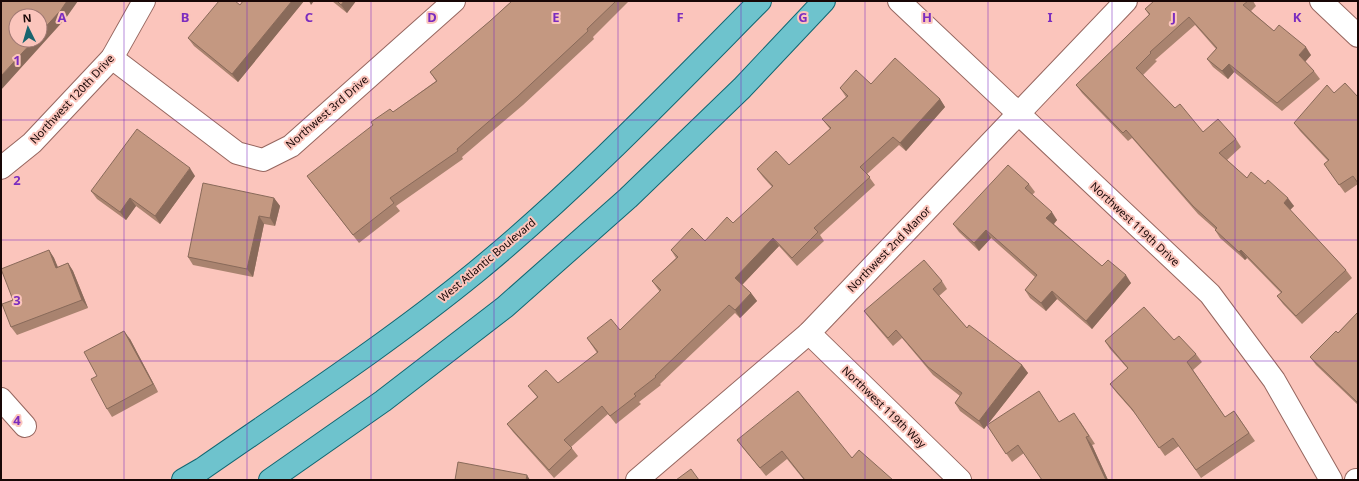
<svg xmlns="http://www.w3.org/2000/svg" width="1359" height="481" font-family="'Noto Sans',sans-serif">
	<style>
		.lines { fill: none; stroke-linecap: round; stroke-linejoin: round }
		.minor-casing { stroke: #96665f; stroke-width: 24 }
		.major-casing { stroke: #116772; stroke-width: 24 }
		.minor { stroke: #fff; stroke-width: 22 }
		.major { stroke: #6ec3cd; stroke-width: 22 }
		.wall { fill: #a9836f }
		.shaded-wall { fill: #896a5a }
		.building { fill: #c49881; stroke: #896a5a }
		.grid { fill: none; stroke: #7b2cbf; stroke-width: 1; stroke-opacity: 0.55 }
		.labels { text-anchor: middle; stroke-width: 4; stroke-linejoin: round; paint-order: stroke }
		.street-label { font-size: 11px; fill: #180706; stroke: #fbc5bc }
		.grid-label { font-size: 13px; text-anchor: middle; font-weight: bold; fill: #7b2cbf; stroke: #fbc5bc; stroke-width: 4; stroke-linejoin: round; paint-order: stroke }
	</style>
	<rect width="100%" height="100%" fill="#fbc5bc"/>
	<g class="lines">
		<defs>
			<g id="minor">
				<polyline points="899,1 1210,294 1274,380 1331,480"/>
				<polyline points="1321,1 1358,36"/>
				<polyline points="112,58 237,153 263,160 291,146 454,1"/>
				<polyline points="1,168 32,143 112,58 144,1"/>
				<polyline points="809,333 960,480"/>
				<polyline points="1,399 25,426"/>
				<polyline points="637,480 809,333 1126,1"/>
				<polyline points="1356,480 1358,480"/>
			</g>
			<g id="major">
				<path d="M 183,480 L 202,469 C 294,405 389,343 476,272 C 577,189 668,94 760,1"/>
				<polyline points="270,480 383,401 505,307 628,198 742,88 824,1"/>
			</g>
		</defs>
		<use href="#minor" class="minor-casing"/>
		<use href="#major" class="major-casing"/>
		<use href="#minor" class="minor"/>
		<use href="#major" class="major"/>
	</g>
	<g class="wall">
		<polygon points="243,1 304,1 238,82 194,46 188,38 240,5"/>
		<polygon points="332,1 356,1 347,13"/>
		<polygon points="512,1 629,1 593,37 594,39 523,105 462,157 463,159 396,206 400,211 359,243 313,184 307,176 393,112 436,81 430,72 490,21"/>
		<polygon points="1154,1 1253,1 1256,6 1251,11 1274,31 1311,55 1305,62 1314,71 1320,79 1282,111 1234,72 1228,79 1213,67 1207,59 1216,49 1195,25 1155,60 1157,61 1143,75 1175,108 1203,132 1236,139 1241,147 1227,160 1247,178 1265,184 1294,206 1290,210 1346,270 1352,278 1302,324 1283,304 1277,296 1281,293 1247,258 1245,260 1220,238 1215,230 1215,229 1198,214 1132,138 1128,141 1082,93 1076,85 1149,15 1145,9"/>
		<polygon points="871,84 940,99 945,107 906,151 899,145 867,174 875,185 820,235 824,241 797,266 779,246 742,285 751,293 757,301 740,318 735,313 660,384 661,385 639,402 641,404 616,424 608,414 571,447 578,456 554,478 513,432 507,424 537,397 528,386 558,383 597,353 587,338 620,330 660,292 652,281 676,258 671,250 705,241 733,223 772,187 763,177 757,169 789,165 830,129 822,119 846,97 840,88"/>
		<polygon points="1334,93 1358,97 1358,184 1345,193 1324,164 1328,161 1300,131 1294,123"/>
		<polygon points="195,176 160,224 136,206 126,220 97,199 91,191"/>
		<polygon points="1029,184 1035,192 1032,195 1057,220 1054,224 1102,266 1131,283 1092,329 1057,299 1046,311 1030,298 1025,290 1035,277 991,238 979,251 959,232 953,224"/>
		<polygon points="274,198 280,206 275,226 264,224 253,277 193,265 188,257"/>
		<polygon points="49,250 54,258 58,267 68,263 73,271 88,308 17,335 11,327 13,300"/>
		<polygon points="942,281 947,289 939,296 967,328 1022,365 1028,373 988,424 1060,422 1080,421 1095,444 1092,445 1108,480 1042,480 1024,453 1012,462 987,425 984,429 960,411 955,403 960,396 933,375 902,338 893,346 870,319 864,311"/>
		<polygon points="1358,312 1358,405 1316,365 1310,357 1338,333"/>
		<polygon points="130,339 158,392 112,417 107,409 97,376"/>
		<polygon points="1174,340 1196,354 1202,362 1193,370 1225,417 1234,411 1255,441 1201,478 1179,446 1165,456 1138,417 1116,392 1110,384 1128,369 1110,349 1105,341"/>
		<polygon points="737,440 852,458 893,480 804,480 787,459 766,476 743,448"/>
	</g>
	<g class="shaded-wall">
		<polygon points="67,1 78,1 66,18 1,90 1,76 34,40 40,40 40,33"/>
		<polygon points="292,1 304,1 238,82 232,74"/>
		<polygon points="309,1 314,1 311,5"/>
		<polygon points="344,1 356,1 347,13 341,5"/>
		<polygon points="1306,47 1311,55 1304,63 1299,55"/>
		<polygon points="1229,64 1234,72 1228,79 1222,71"/>
		<polygon points="940,99 945,107 906,151 900,143"/>
		<polygon points="190,168 195,176 160,224 155,216"/>
		<polygon points="130,198 136,206 126,220 120,212"/>
		<polygon points="274,198 280,206 275,226 270,218"/>
		<polygon points="1288,198 1294,206 1289,211 1284,203"/>
		<polygon points="1052,212 1057,220 1052,226 1046,218"/>
		<polygon points="259,216 264,224 253,277 247,269"/>
		<polygon points="986,230 991,238 979,251 974,243"/>
		<polygon points="773,238 779,246 741,286 735,278"/>
		<polygon points="49,250 54,258 61,276 56,268"/>
		<polygon points="1241,250 1247,258 1245,260 1239,252"/>
		<polygon points="68,263 73,271 88,308 82,300"/>
		<polygon points="1126,275 1131,283 1092,329 1086,321"/>
		<polygon points="1052,291 1057,299 1046,311 1041,303"/>
		<polygon points="751,293 757,301 740,318 735,310"/>
		<polygon points="124,331 130,339 158,392 153,384"/>
		<polygon points="1022,365 1028,373 984,429 979,421"/>
		<polygon points="1086,437 1092,445 1108,480 1106,480"/>
		<polygon points="527,475 530,480 526,480"/>
	</g>
	<g class="building">
		<polygon points="1,1 67,1 61,10 40,33 40,16 16,16 16,40 34,40 1,76"/>
		<polygon points="219,1 235,1 240,5 243,1 292,1 232,74 188,38"/>
		<polygon points="337,1 344,1 341,5"/>
		<polygon points="512,1 616,1 587,29 588,31 517,97 457,149 458,151 390,198 394,203 353,235 307,176 373,125 371,122 390,109 393,112 437,81 430,72 490,21"/>
		<polygon points="1154,1 1248,1 1243,5 1274,31 1279,25 1306,47 1299,55 1314,71 1277,103 1229,64 1222,71 1207,59 1217,48 1189,17 1150,52 1151,53 1136,68 1175,108 1180,104 1203,132 1218,119 1236,139 1219,153 1247,178 1251,172 1265,184 1268,180 1288,198 1284,203 1346,270 1296,316 1277,296 1282,292 1241,250 1239,252 1215,230 1217,228 1193,206 1126,130 1123,133 1076,85 1150,14 1145,9"/>
		<polygon points="895,58 940,99 900,143 893,137 860,167 870,177 814,228 818,232 792,258 773,238 735,278 751,293 735,310 729,305 655,376 656,377 634,394 636,396 610,416 602,406 564,440 572,448 549,470 507,424 538,397 528,386 546,370 558,383 598,352 587,338 611,319 620,330 661,290 652,281 678,257 671,250 692,228 705,241 727,217 733,223 773,186 757,169 776,151 789,165 831,128 822,119 848,96 840,88 856,70 871,84"/>
		<polygon points="1345,83 1358,97 1358,183 1353,176 1339,185 1324,164 1329,160 1294,123 1327,85 1334,93"/>
		<polygon points="137,129 190,168 155,216 130,198 120,212 91,191"/>
		<polygon points="1008,165 1029,184 1025,188 1052,212 1046,218 1102,266 1108,260 1126,275 1086,321 1052,291 1041,303 1025,290 1037,275 986,230 974,243 953,224"/>
		<polygon points="203,183 274,198 270,218 259,216 247,269 188,257"/>
		<polygon points="49,250 56,268 68,263 82,300 11,327 2,304 13,300 1,269"/>
		<polygon points="924,260 942,281 933,289 967,328 969,325 1022,365 979,421 955,403 962,393 928,367 896,330 888,338 864,311"/>
		<polygon points="1144,307 1174,340 1179,336 1196,354 1187,362 1225,417 1234,411 1249,433 1196,470 1173,438 1159,448 1132,409 1110,384 1128,368 1105,341"/>
		<polygon points="1358,312 1358,403 1310,357 1336,331 1338,333"/>
		<polygon points="124,331 153,384 107,409 91,379 97,376 84,352"/>
		<polygon points="798,391 852,458 859,450 893,480 805,480 782,451 760,468 737,440"/>
		<polygon points="1039,391 1059,422 1074,413 1089,436 1086,437 1106,480 1042,480 1018,445 1006,454 987,425"/>
		<polygon points="458,462 527,475 526,480 455,480"/>
		<polygon points="691,469 699,480 676,480"/>
	</g>
	<path class="grid" d="M 124,1 L 124,480M 247,1 L 247,480M 371,1 L 371,480M 494,1 L 494,480M 618,1 L 618,480M 741,1 L 741,480M 865,1 L 865,480M 988,1 L 988,480M 1112,1 L 1112,480M 1235,1 L 1235,480M 1,120 L 1358,120M 1,240 L 1358,240M 1,361 L 1358,361"/>
	<g class="labels">
		<g class="street-label">
			<text transform="translate(72 99) rotate(-47)" y="4">Northwest 120th Drive</text>
			<text transform="translate(327 112) rotate(-41)" y="4">Northwest 3rd Drive</text>
			<text transform="translate(1135 224) rotate(43)" y="4">Northwest 119th Drive</text>
			<text transform="translate(889 249) rotate(-46)" y="4">Northwest 2nd Manor</text>
			<text transform="translate(487 260) rotate(-40)" y="4">West Atlantic Boulevard</text>
			<text transform="translate(884 407) rotate(44)" y="4">Northwest 119th Way</text>
		</g>
	</g>
	<g class="grid-label">
		<text x="62" y="22">A</text>
		<text x="185" y="22">B</text>
		<text x="309" y="22">C</text>
		<text x="432" y="22">D</text>
		<text x="556" y="22">E</text>
		<text x="680" y="22">F</text>
		<text x="803" y="22">G</text>
		<text x="927" y="22">H</text>
		<text x="1050" y="22">I</text>
		<text x="1174" y="22">J</text>
		<text x="1297" y="22">K</text>
		<text x="17" y="65">1</text>
		<text x="17" y="185">2</text>
		<text x="17" y="305">3</text>
		<text x="17" y="425">4</text>
	</g>
	<rect width="1359" height="481" fill="none" stroke="#180706" stroke-width="4"/>
	<g transform="translate(28 28) rotate(355)"><circle r="19" fill="#fbc5bc" stroke="#a07973"/>
	<path d="M0-3L7 15L0 10L-7 15Z" fill="#18646e"/>
	<text y="-6" font-size="11" font-weight="bold" text-anchor="middle" fill="#180706">N</text>
	</g>
</svg>
